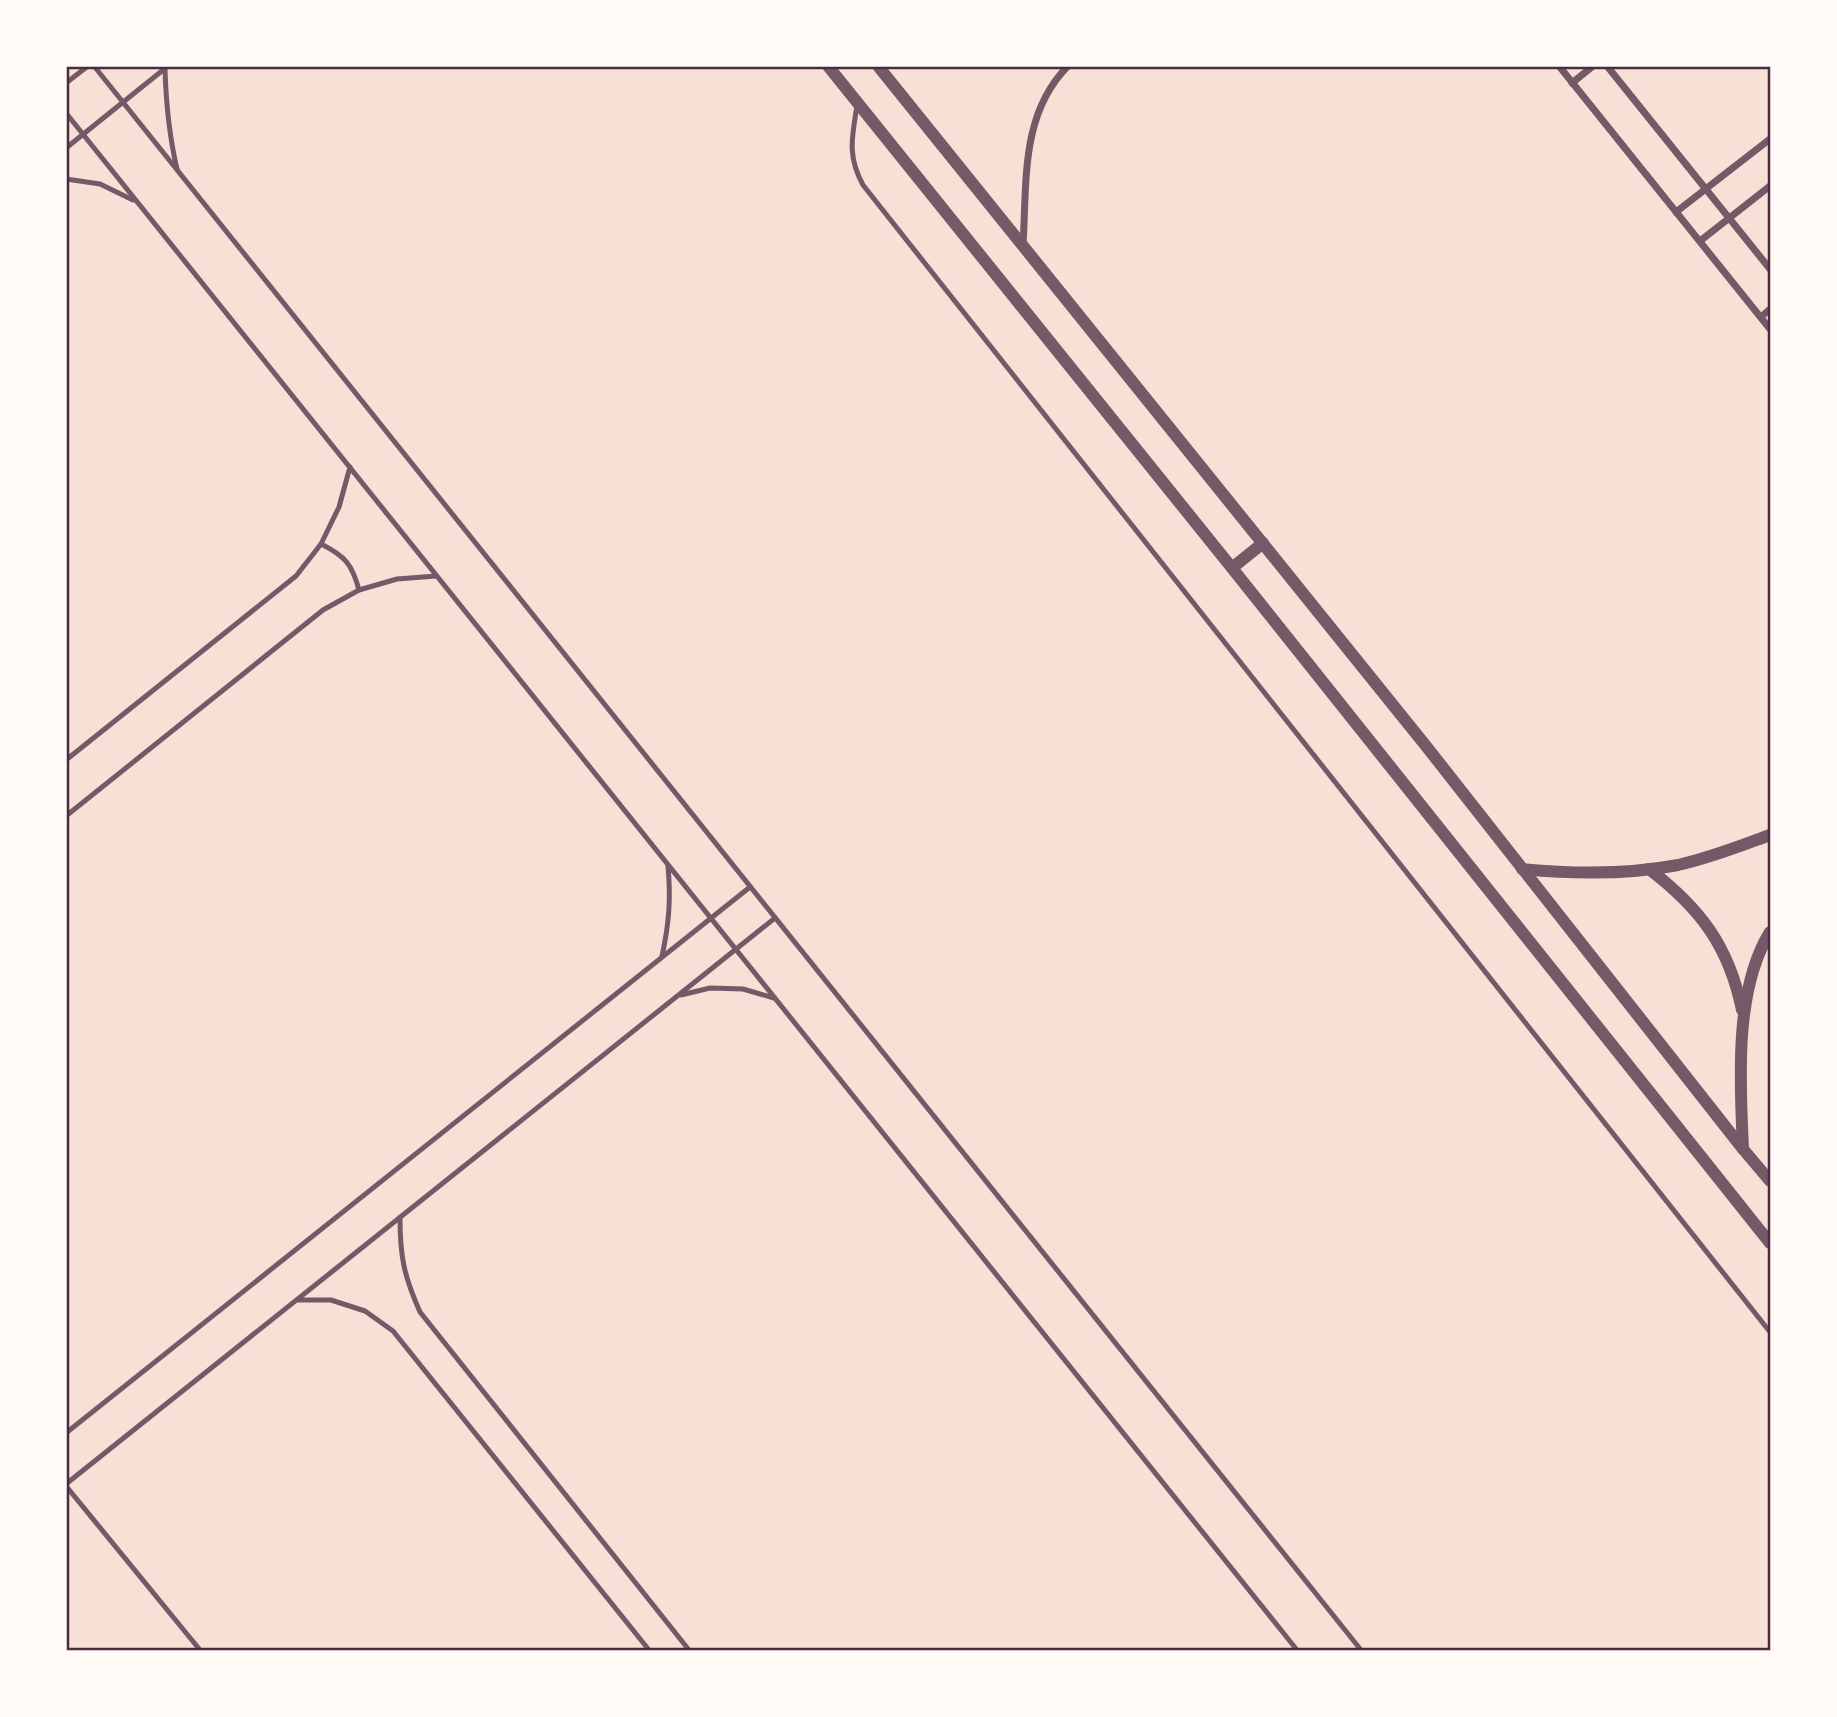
<svg xmlns="http://www.w3.org/2000/svg" width="1837" height="1717" font-family="Mulish,sans-serif">
	<style>
		.lines { fill: none; stroke-linecap: round; stroke-linejoin: round }
		.service { stroke: #755966; stroke-width: 5 }
		.minor { stroke: #755966; stroke-width: 7 }
		.tertiary { stroke: #755966; stroke-width: 12 }
		.neatline { fill: none; stroke: #4a2c40; stroke-width: 2.5 }
	</style>
	<rect width="100%" height="100%" fill="#f7e1d7"/>
	<g class="lines">
		<g class="service">
			<polyline points="94,66 1361,1650"/>
			<path d="M 165,69 C 166,103 169,135 177,169"/>
			<polyline points="66,83 88,66"/>
			<path d="M 857,106 C 852,137 847,156 863,185 L 1770,1332"/>
			<polyline points="66,113 1297,1650"/>
			<polyline points="66,148 168,66"/>
			<polyline points="66,179 100,184 133,200"/>
			<path d="M 321,544 C 345,556 352,564 359,590"/>
			<polyline points="66,760 296,576 321,544 339,507 350,467"/>
			<polyline points="66,816 323,610 359,590 397,579 436,576"/>
			<path d="M 662,956 C 669,924 671,899 668,866"/>
			<polyline points="681,995 710,988 743,989 774,998"/>
			<path d="M 400,1218 C 400,1257 404,1276 420,1312 L 689,1650"/>
			<polyline points="297,1300 331,1300 365,1311 393,1331 649,1650"/>
			<polyline points="66,1433 750,887"/>
			<polyline points="66,1484 775,918"/>
			<polyline points="66,1486 200,1650"/>
		</g>
		<g class="minor">
			<polyline points="1559,66 1770,329"/>
			<polyline points="1607,66 1770,269"/>
			<polyline points="1572,83 1593,66"/>
			<polyline points="1676,212 1770,139"/>
			<polyline points="1700,241 1770,186"/>
			<path d="M 1023,245 C 1027,183 1020,114 1068,66"/>
			<polyline points="1761,317 1770,309"/>
		</g>
		<g class="tertiary">
			<polyline points="828,66 1232,568 1770,1243"/>
			<polyline points="878,66 1426,746 1743,1149 1770,1181"/>
			<polyline points="1232,568 1263,543"/>
			<path d="M 1522,869 C 1574,874 1626,875 1678,865 C 1710,858 1740,846 1770,835"/>
			<path d="M 1649,869 C 1700,908 1729,946 1742,1010"/>
			<path d="M 1743,1149 C 1740,1082 1734,990 1770,932"/>
		</g>
	</g>
	<rect width="1837" height="1717" fill="none" stroke="#fffaf5" stroke-width="136"/>
	<rect x="68" y="68" width="1701" height="1581" class="neatline"/>
</svg>
